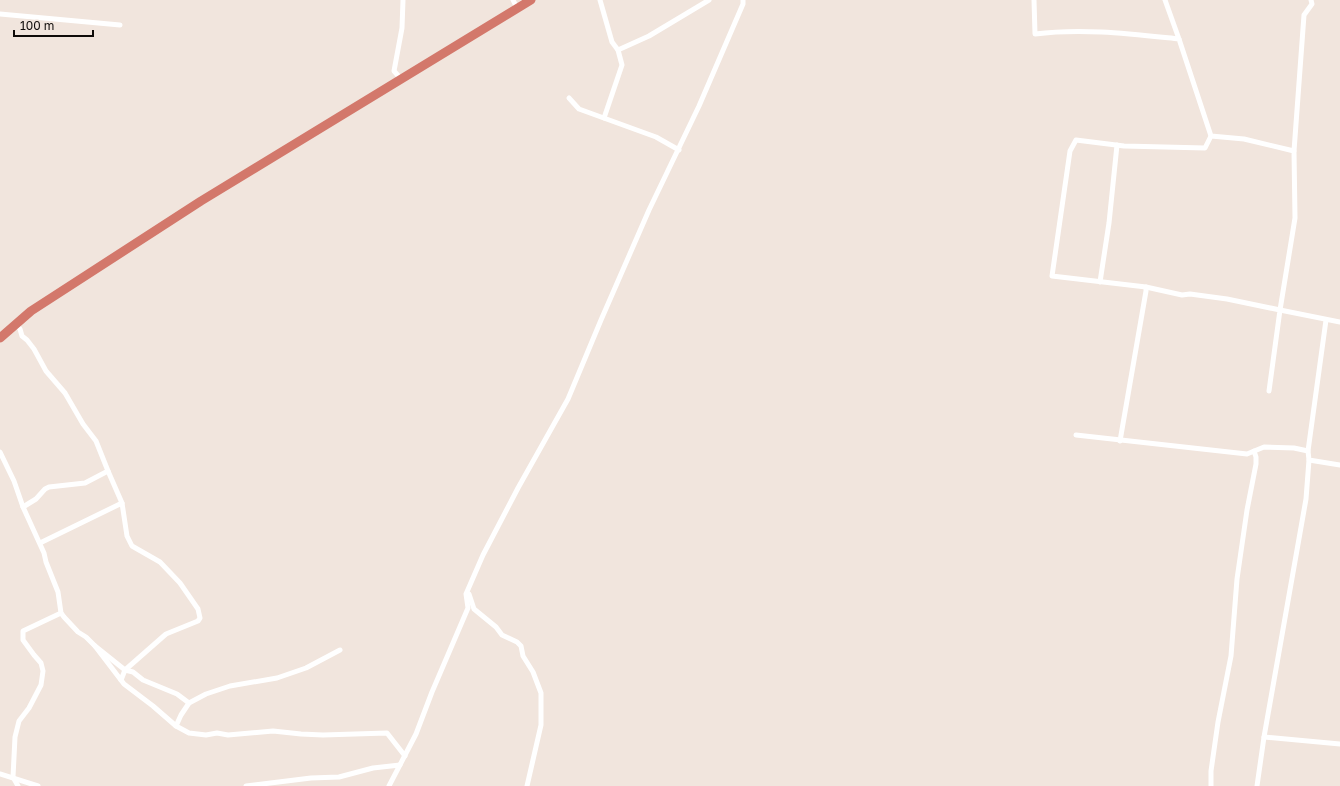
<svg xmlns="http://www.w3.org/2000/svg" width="1340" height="786" font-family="'Golos Text',sans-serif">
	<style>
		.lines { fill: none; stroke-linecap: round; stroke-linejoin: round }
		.street { stroke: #fff; stroke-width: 5 }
		.highway { stroke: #d3786b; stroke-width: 9 }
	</style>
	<rect width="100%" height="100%" fill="#f1e5dd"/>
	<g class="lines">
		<g class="street">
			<polyline points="513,0 517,8"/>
			<polyline points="600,0 612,42 618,50 622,65 604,118"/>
			<path d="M 1034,0 L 1035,34 C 1083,28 1131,34 1179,39 L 1211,136 L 1244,139 L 1294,151 L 1295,218 L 1280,310 L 1340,322"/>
			<polyline points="1165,0 1179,39"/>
			<polyline points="0,14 120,25"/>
			<polyline points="618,50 649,36 709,0"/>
			<polyline points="401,79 394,71 402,28 403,0"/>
			<polyline points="569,98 579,109 656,137 679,150"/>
			<polyline points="1211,136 1205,148 1124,146 1076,140 1070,151 1052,276 1146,287 1182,295 1190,294 1227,299 1280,310 1269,391"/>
			<polyline points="1294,151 1304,15 1312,4 1311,0"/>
			<polyline points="1100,282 1109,223 1117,145"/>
			<polyline points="16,324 20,329 22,336 27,340 34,349 46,371 65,393 83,424 96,441 108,471 85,483 49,487 45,489 36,499 23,507"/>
			<polyline points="1076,435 1247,454 1264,447 1294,448 1308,451 1309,460 1340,465"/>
			<polyline points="1120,441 1146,291 1146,287"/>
			<polyline points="1308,451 1326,320"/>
			<polyline points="0,452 14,481 23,507 44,553 46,562 58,592 61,613 64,617 78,632 86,637 95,646 125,670 133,672 143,680 177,694 189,703"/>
			<polyline points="108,471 122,503 127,536 132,546 160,562 180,583 198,609 200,618 198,621 166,634 125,670 121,680"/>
			<polyline points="40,543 122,503"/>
			<polyline points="469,594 474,609 496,627 502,635 517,642 521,646 523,656 533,672 541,693 541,725 527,786"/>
			<polyline points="95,646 124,684 153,706 176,726 189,733 206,735 217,733 228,735 273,731 301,734 323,735 387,733 405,756"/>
			<polyline points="176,726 181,715 189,703 206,694 230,686 277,678 306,668 340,650"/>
			<polyline points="1264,737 1306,499 1309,460"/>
			<polyline points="0,774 38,786"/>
			<polyline points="18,786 13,777 15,737 19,721 29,708 41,685 43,671 41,663 34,655 23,640 23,631 61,613"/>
			<polyline points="246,786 311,778 339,777 373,768 400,765"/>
			<polyline points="389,786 416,734 432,692 468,608 466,594 483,555 518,488 568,399 601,320 649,210 699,106 743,4 743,0"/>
			<polyline points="1211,786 1211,771 1218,722 1231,656 1237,579 1247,510 1256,464 1256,457 1254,451"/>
			<polyline points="1257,786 1264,737 1340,744"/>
		</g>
		<polyline class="highway" points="0,338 31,311 201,201 531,0"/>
	</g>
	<path d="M14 30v6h79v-6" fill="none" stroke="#0f0b09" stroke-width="2"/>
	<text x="20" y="30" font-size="12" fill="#0f0b09" stroke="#f1e5dd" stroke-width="3" paint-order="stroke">100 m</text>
</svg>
